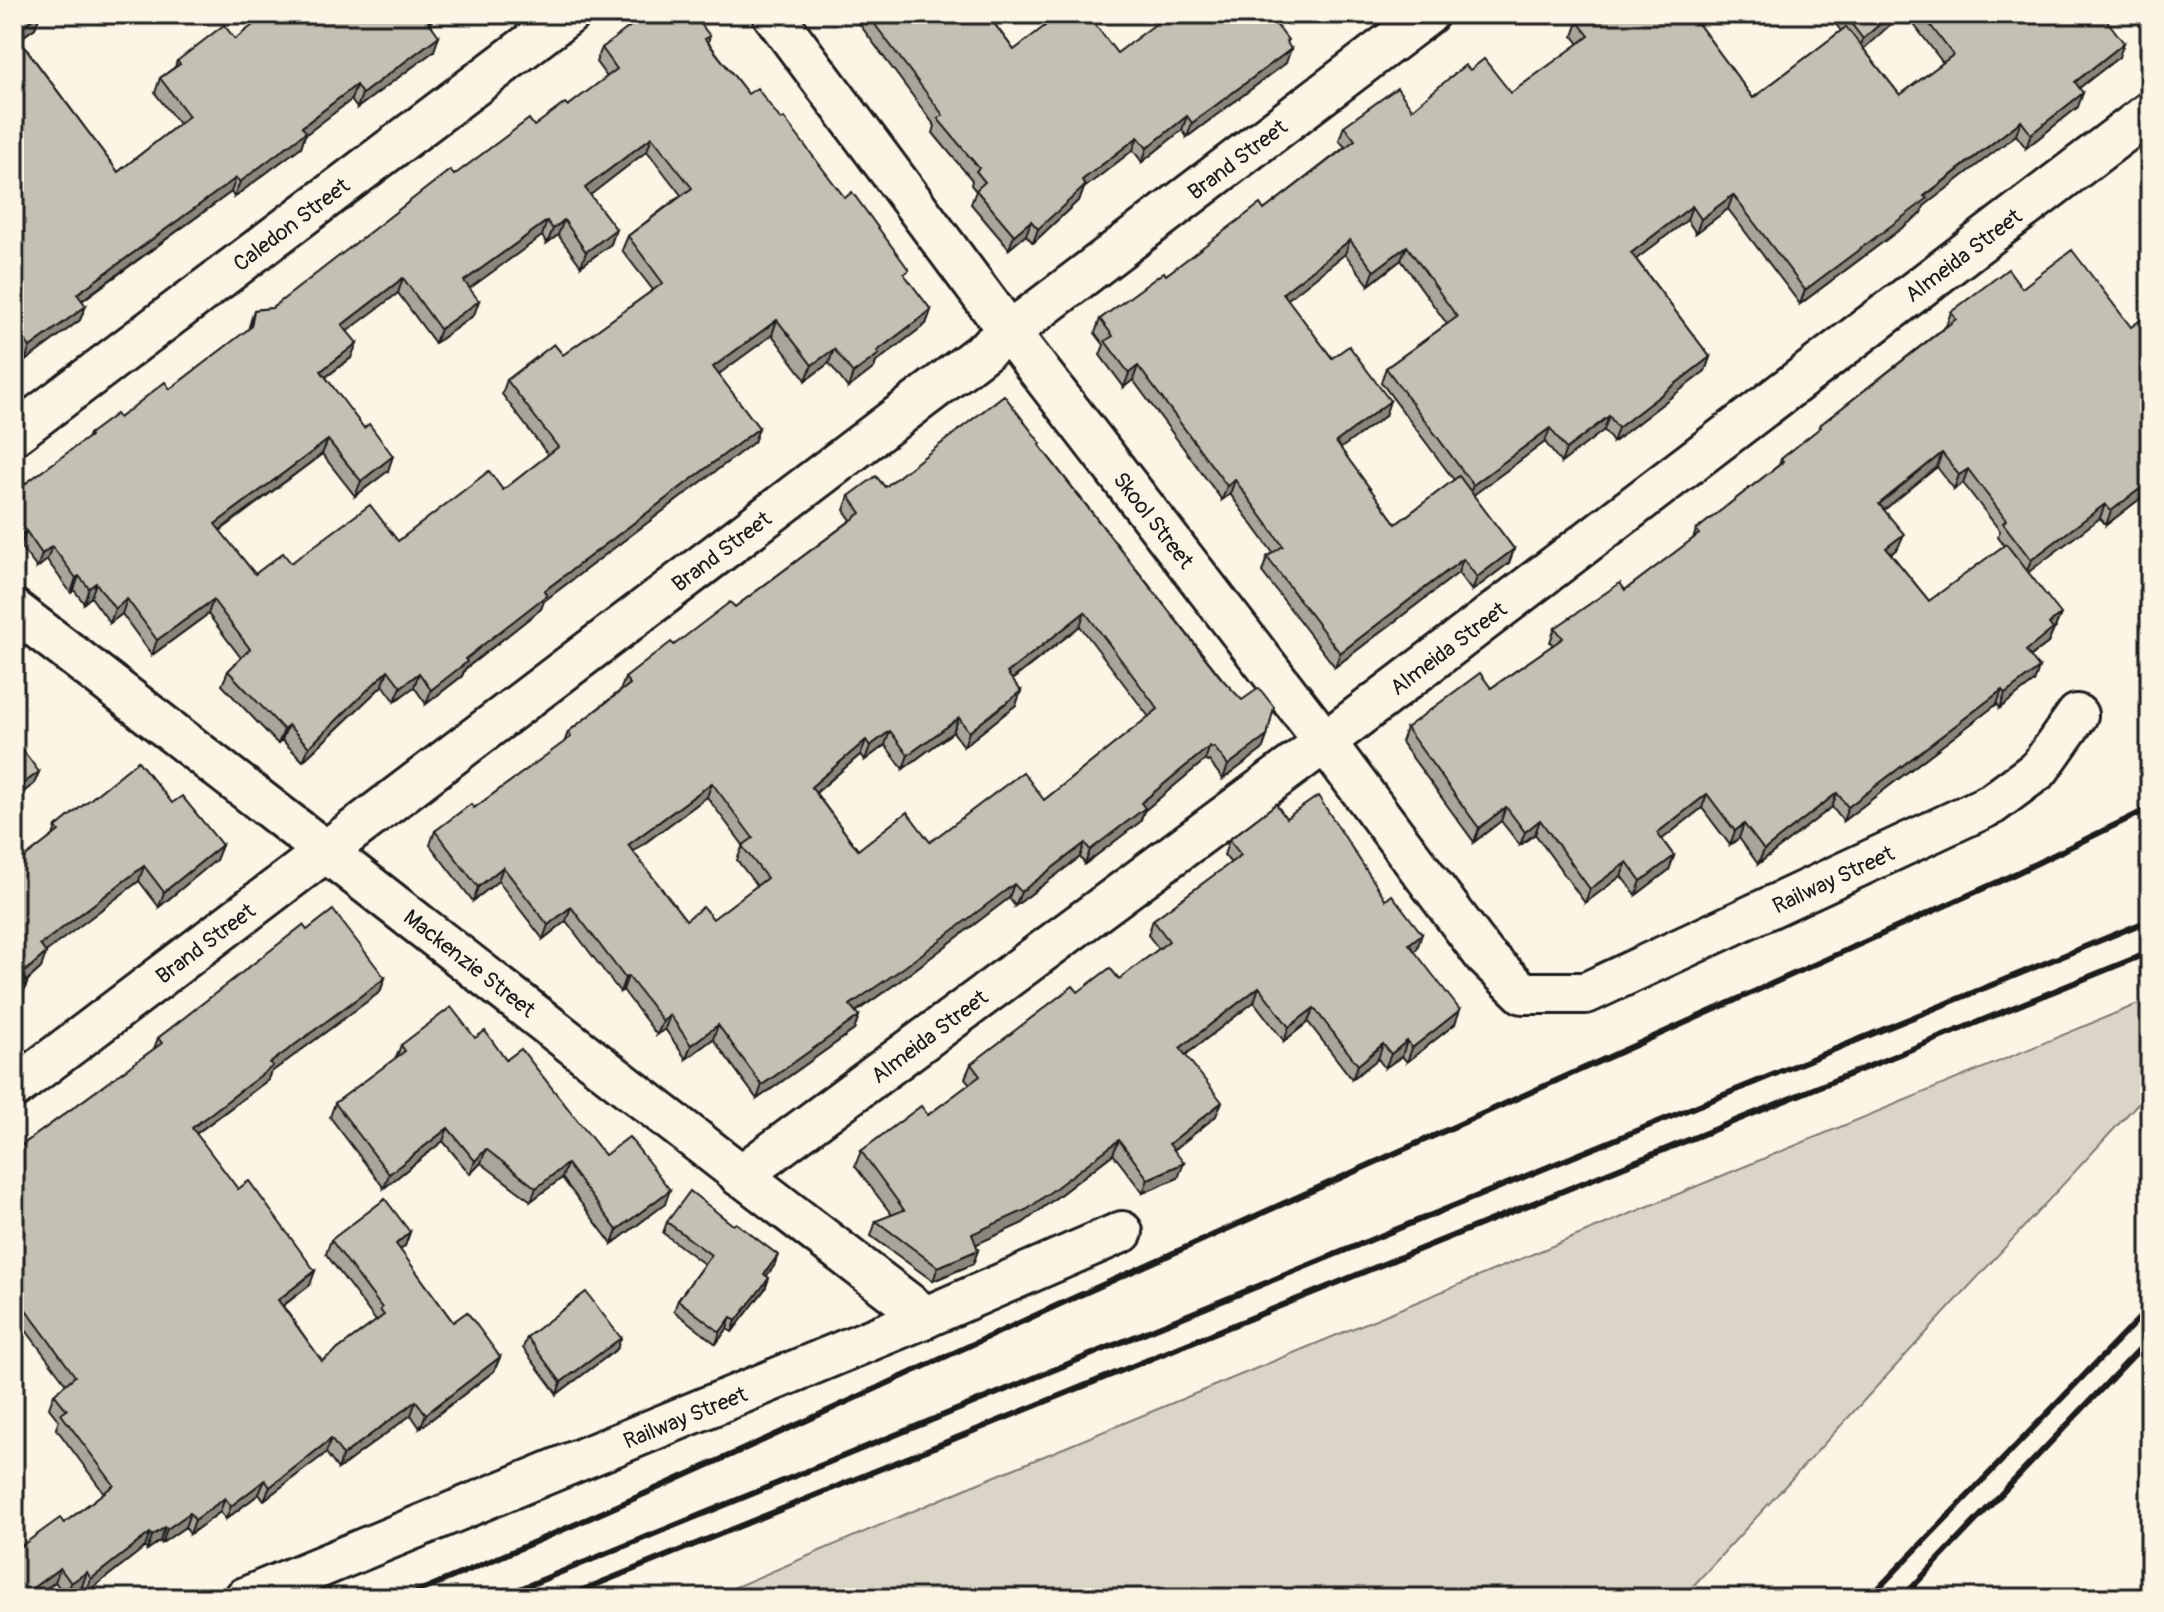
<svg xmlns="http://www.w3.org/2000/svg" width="2164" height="1612" font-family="Pangolin,sans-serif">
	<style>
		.green { fill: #dbd5c8; stroke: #7c7872; stroke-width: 2 }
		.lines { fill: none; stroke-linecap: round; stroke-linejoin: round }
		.minor-casing { stroke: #1c1c1c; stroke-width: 46 }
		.minor { stroke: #fcf5e5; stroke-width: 40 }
		.rail { stroke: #1c1c1c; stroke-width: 6 }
		.wall { fill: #a9a59a; stroke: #1c1c1c; stroke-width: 2; fill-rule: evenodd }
		.shaded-wall { fill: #89867d; stroke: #1c1c1c; stroke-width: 2 }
		.building { fill: #c4c0b3; stroke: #1c1c1c; stroke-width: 2; fill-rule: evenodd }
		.labels { text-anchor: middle; stroke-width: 6; stroke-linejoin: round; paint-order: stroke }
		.street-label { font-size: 22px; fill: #1c1c1c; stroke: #fcf5e5 }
	</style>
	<rect width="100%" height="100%" fill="#fcf5e5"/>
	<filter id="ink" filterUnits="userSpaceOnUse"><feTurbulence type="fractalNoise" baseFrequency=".0125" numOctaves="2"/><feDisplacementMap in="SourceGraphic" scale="16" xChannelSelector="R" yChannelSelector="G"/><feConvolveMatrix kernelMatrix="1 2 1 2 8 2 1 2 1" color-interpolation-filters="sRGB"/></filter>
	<g filter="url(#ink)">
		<polygon class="green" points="2150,999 2150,1090 1682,1598 710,1598 974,1485"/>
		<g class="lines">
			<defs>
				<g id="minor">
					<polyline points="773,14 1010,333 1325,742 1485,956 1523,993 1586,993 1992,804 2039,769 2077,715"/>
					<polyline points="14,434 569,14"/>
					<path d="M 14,610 C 319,844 620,1084 926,1317"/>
					<polyline points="14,1088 1428,14"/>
					<polyline points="740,1176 1325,742 2150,112"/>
					<polyline points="245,1598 926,1317 1122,1232"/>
				</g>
			</defs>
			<use href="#minor" class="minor-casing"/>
			<use href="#minor" class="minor"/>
			<g class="rail">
				<path d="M 402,1598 C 628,1505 848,1401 1069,1300 C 1379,1159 1690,1022 2000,881 L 2150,808"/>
				<polyline points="498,1598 2150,920"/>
				<polyline points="563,1598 2150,952"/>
				<polyline points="1869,1598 2150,1307"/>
				<polyline points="1902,1598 2150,1338"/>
			</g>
		</g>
		<g class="wall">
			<polygon points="14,14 40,14 35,28 19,39 118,172 179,124 155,93 160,78 175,67 177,61 235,39 429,22 434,51 357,108 351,100 305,135 301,147 234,197 231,192 82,301 80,320 25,361 14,347"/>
			<polygon points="852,14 987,14 1014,50 1117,53 1287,43 1286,63 1187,137 1182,130 1142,162 1133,150 1084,188 1080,199 1033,243 1026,235 1009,249 971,204 976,191 971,185 972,180 933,133 935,126"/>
			<path d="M 1576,14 L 1691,14 L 1753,98 L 1841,31 L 1828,14 L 1902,14 L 1863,48 L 1900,95 L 1943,63 L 1906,14 L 2102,14 L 2119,57 L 2079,88 L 2078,107 L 2026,148 L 2016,135 L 1924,206 L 1922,213 L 1800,304 L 1728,209 L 1696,233 L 1687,220 L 1636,259 L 1710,357 L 1705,371 L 1613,442 L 1604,430 L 1561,463 L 1545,442 L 1473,495 L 1514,549 L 1509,563 L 1472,591 L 1458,573 L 1335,667 L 1262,572 L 1267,557 L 1273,553 L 1230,494 L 1222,500 L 1133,380 L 1124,387 L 1100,355 L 1104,345 L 1095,333 L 1100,319 L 1264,210 L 1345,147 L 1339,140 L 1344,126 L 1412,109 L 1470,70 L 1511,93 L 1579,44 L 1573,36 L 1578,22 L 1581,20 ZM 1345,254 L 1369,285 L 1401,260 L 1447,324 L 1386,368 L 1381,382 L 1454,480 L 1396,524 L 1340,448 L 1385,416 L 1332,358 L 1287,299 Z"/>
			<path d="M 653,19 L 710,36 L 708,42 L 748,94 L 781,120 L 845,198 L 931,310 L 926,324 L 876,362 L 874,368 L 848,388 L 829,363 L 806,380 L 772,335 L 718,374 L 759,428 L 754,442 L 544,601 L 541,609 L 465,669 L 462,676 L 426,704 L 414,687 L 395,701 L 383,685 L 303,761 L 282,740 L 278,744 L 222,685 L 228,671 L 241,658 L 208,614 L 152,655 L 122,614 L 110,623 L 91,597 L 84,603 L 74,590 L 71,593 L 47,560 L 37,568 L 20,546 L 14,550 L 14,492 L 87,439 L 89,434 L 119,418 L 170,389 L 248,330 L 254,310 L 272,308 L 454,175 L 568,106 L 607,77 L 596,62 L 602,48 ZM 647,151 L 681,195 L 628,236 L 622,250 L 653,290 L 563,355 L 507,380 L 502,394 L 548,455 L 503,490 L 398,541 L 291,563 L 255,574 L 220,531 L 322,454 L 355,496 L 388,471 L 326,377 L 351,358 L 347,331 L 398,293 L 435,343 L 474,315 L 469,288 L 542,236 L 547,243 L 558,235 L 581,266 L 611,244 L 616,229 L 590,195 Z"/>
			<path d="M 1951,312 L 2150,491 L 2106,525 L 2100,518 L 2028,572 L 2056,628 L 2053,630 L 2048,643 L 2030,657 L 2039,668 L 2034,682 L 2000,708 L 1997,704 L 1843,821 L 1832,807 L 1758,864 L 1739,838 L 1730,845 L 1702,808 L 1662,839 L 1674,856 L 1669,870 L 1636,895 L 1621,876 L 1585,903 L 1535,834 L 1520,845 L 1501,821 L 1474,842 L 1401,742 L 1406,728 L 1491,688 L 1553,645 L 1550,642 L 1555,628 L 1625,590 L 1693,539 L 1696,530 L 1779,465 L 1781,459 L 1818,430 L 1820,425 L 1946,326 ZM 1937,467 L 1954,489 L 1963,483 L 2000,531 L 1998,537 L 2004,546 L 1929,601 L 1891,554 L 1898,548 L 1884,510 Z"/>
			<path d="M 1040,446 L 1267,736 L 1262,750 L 1223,779 L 1209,761 L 1207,762 L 1205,760 L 1144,811 L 1140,822 L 1085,864 L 1080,857 L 1015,906 L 1009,898 L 901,980 L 856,1012 L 854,1030 L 757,1099 L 713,1039 L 686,1059 L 665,1029 L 657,1035 L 623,990 L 620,992 L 566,921 L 543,939 L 498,881 L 473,901 L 430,845 L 435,831 L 474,808 L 564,743 L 568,732 L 620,691 L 625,678 L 674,645 L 735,607 L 851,520 L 844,510 L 849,496 ZM 1080,626 L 1149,717 L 1044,800 L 930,842 L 858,850 L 816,793 L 861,754 L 865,760 L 885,745 L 903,769 L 953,732 L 964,746 L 1016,705 L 1021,691 L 1012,680 ZM 707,797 L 743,845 L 737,860 L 757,886 L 713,919 L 686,920 L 633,852 Z"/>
			<polygon points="172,803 222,845 216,860 159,907 139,881 45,952 41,968 26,982 27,983 21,998 14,1003 14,866 53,836 56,827"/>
			<polygon points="1286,818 1417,949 1414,951 1455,1024 1407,1062 1402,1056 1385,1068 1378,1059 1352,1079 1308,1022 1284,1041 1254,1002 1185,1055 1216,1116 1174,1150 1178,1178 1143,1193 1113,1154 1023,1223 976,1244 978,1250 973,1264 933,1281 871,1236 876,1221 892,1215 855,1166 861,1151 928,1115 970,1084 965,1078 971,1064 1078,992 1119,979 1159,949 1148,935 1153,920 1231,863 1224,855 1229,840"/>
			<polygon points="307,930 385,978 380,992 270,1073 268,1080 196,1134 310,1285 283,1306 322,1361 376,1321 326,1254 331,1240 410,1232 405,1246 400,1250 453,1322 500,1357 494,1371 420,1428 411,1415 338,1469 326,1453 264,1500 259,1494 226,1519 220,1512 190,1534 185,1527 162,1543 160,1541 147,1550 145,1547 86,1593 82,1586 66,1597 55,1582 21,1546 64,1523 104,1493 56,1428 59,1421 49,1408 54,1394 66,1384 19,1321 14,1325 14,1155 16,1153 18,1148 154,1049 158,1038"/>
			<polygon points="475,1038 506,1060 605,1155 665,1204 612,1244 562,1178 531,1201 481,1163 470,1174 443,1141 384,1188 330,1117 335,1103 396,1058 401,1045"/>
			<polygon points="667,1222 774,1266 766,1276 769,1278 765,1289 732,1332 727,1329 716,1344 674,1311 678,1300 704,1264 663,1233"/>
			<polygon points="527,1337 617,1349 557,1394 523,1348"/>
		</g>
		<g class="shaded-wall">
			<polygon points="40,14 35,28 14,43 14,32"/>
			<polygon points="426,14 441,14 419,30 424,15"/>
			<polygon points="1891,14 1902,14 1858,54 1863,39"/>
			<polygon points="439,36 434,51 357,108 362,94"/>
			<polygon points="2124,43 2119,57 2069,96 2075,82"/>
			<polygon points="1291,49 1286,63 1187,137 1192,123"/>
			<polygon points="356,85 351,100 305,135 301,147 234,197 240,182 302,127"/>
			<polygon points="2083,93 2078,107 2026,148 2031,134"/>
			<polygon points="1187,116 1182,130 1142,162 1147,148"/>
			<polygon points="2021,121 2016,135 1924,206 1922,213 1800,304 1805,290"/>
			<polygon points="652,137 647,151 580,203 585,188"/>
			<polygon points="1138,137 1133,150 1084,188 1080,199 1033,243 1038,229 1082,180"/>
			<polygon points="236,178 231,192 71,308 77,294"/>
			<polygon points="1733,195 1728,209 1696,233 1701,219"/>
			<polygon points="1692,206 1687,220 1626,267 1631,253"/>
			<polygon points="564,220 558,235 547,243 553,229"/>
			<polygon points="547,221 542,236 459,296 464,281"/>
			<polygon points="1031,221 1026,235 1009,249 1014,235"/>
			<polygon points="616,229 611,244 581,266 586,252"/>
			<polygon points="1350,240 1345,254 1278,307 1283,293"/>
			<polygon points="1407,246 1401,260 1369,285 1374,271"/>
			<polygon points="403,278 398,293 337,339 342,325"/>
			<polygon points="479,301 474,315 435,343 440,329"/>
			<polygon points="86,306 80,320 25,361 30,347"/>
			<polygon points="931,310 926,324 876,362 874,368 848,388 853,373 877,351"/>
			<polygon points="777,320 772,335 708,382 713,367"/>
			<polygon points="357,343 351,358 315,385 321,371"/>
			<polygon points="834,349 829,363 806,380 812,365"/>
			<polygon points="1710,357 1705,371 1613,442 1618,428"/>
			<polygon points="1138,366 1133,380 1124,387 1129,373"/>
			<polygon points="1390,401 1385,416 1330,456 1336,442"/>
			<polygon points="1609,416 1604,430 1561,463 1566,449"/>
			<polygon points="759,428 754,442 544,601 541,609 465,669 462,676 426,704 431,690 544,591"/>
			<polygon points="1550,428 1545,442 1468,499 1473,485"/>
			<polygon points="328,440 322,454 209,538 215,524"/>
			<polygon points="1942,453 1937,467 1874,518 1879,504"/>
			<polygon points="393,456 388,471 355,496 361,481"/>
			<polygon points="1968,469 1963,483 1954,489 1959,475"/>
			<polygon points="1235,480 1230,494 1222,500 1227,486"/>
			<polygon points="2150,481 2150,491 2106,525 2111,511"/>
			<polygon points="2105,504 2100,518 2026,574 2031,560"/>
			<polygon points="26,531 20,546 14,550 19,536"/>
			<polygon points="1904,534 1898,548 1881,562 1886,548"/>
			<polygon points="52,546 47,560 37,568 42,554"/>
			<polygon points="1514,549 1509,563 1472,591 1477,577"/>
			<polygon points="1463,559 1458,573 1335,667 1340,653"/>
			<polygon points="79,576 74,590 71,593 76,578"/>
			<polygon points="96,583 91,597 84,603 89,588"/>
			<polygon points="127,599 122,614 110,623 115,609"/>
			<polygon points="213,600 208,614 152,655 157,640"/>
			<polygon points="1085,612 1080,626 1002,687 1007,673"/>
			<polygon points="2061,614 2048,643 2020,664 2026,651 2049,624"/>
			<polygon points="2039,668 2034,682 2000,708 2005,694"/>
			<polygon points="388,670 383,685 303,761 309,747"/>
			<polygon points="419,673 414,687 395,701 401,687"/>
			<polygon points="2002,690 1997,704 1843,821 1848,807"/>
			<polygon points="1021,691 1016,705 964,746 969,732"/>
			<polygon points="959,718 953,732 903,769 908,755"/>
			<polygon points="288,725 282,740 278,744 284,730"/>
			<polygon points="890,731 885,745 865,760 870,746"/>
			<polygon points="1267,736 1262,750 1223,779 1228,765"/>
			<polygon points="866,740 861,754 806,801 811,787"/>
			<polygon points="1210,746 1205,760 1144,811 1140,822 1085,864 1090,850 1141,803"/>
			<polygon points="39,772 34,784 14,799 14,790"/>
			<polygon points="712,783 707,797 623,859 628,845"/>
			<polygon points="1837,793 1832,807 1758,864 1764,850"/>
			<polygon points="1707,794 1702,808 1652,847 1657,833"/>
			<polygon points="1506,807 1501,821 1474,842 1479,828"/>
			<polygon points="1540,820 1535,834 1520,845 1525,832"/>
			<polygon points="1744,824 1739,838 1730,845 1735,831"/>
			<polygon points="1085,843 1080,857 1015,906 1021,892"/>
			<polygon points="222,845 216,860 159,907 164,892"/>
			<polygon points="1674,856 1669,870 1636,895 1641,881"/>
			<polygon points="1627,862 1621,876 1585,903 1590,889"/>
			<polygon points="144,866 139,881 35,960 40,945"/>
			<polygon points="503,867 498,881 473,901 478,887"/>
			<polygon points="1014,884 1009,898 901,980 845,1019 850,1005"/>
			<polygon points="571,907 566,921 543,939 548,925"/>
			<polygon points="1422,934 1417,949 1404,959 1409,944"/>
			<polygon points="46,953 41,968 17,989 27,983 21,998 14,1003 14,991 21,975"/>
			<polygon points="628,976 623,990 620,992 625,978"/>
			<polygon points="385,978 380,992 270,1073 268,1080 186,1141 192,1128 270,1063"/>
			<polygon points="1259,987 1254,1002 1175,1063 1180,1048"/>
			<polygon points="1314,1008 1308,1022 1284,1041 1289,1027"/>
			<polygon points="1460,1010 1455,1024 1407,1062 1412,1048"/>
			<polygon points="670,1015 665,1029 657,1035 663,1021"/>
			<polygon points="859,1016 854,1030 757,1099 762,1085"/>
			<polygon points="718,1025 713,1039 686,1059 691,1045"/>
			<polygon points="1407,1041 1402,1056 1385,1068 1391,1054"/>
			<polygon points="1383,1044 1378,1059 1352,1079 1358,1065"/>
			<polygon points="1222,1102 1216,1116 1164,1158 1169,1144"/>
			<polygon points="448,1128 443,1141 384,1188 389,1174"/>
			<polygon points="1119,1140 1113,1154 1023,1223 966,1249 972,1234"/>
			<polygon points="486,1149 481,1163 470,1174 475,1161"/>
			<polygon points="1184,1163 1178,1178 1143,1193 1148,1179"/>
			<polygon points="567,1164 562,1178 531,1201 536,1188"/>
			<polygon points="670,1190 665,1204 612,1244 617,1230"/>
			<polygon points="410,1232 405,1246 391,1258 396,1244"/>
			<polygon points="978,1250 973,1264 933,1281 938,1267"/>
			<polygon points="778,1255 774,1266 760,1285 764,1274"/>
			<polygon points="315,1271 310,1285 273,1313 278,1300"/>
			<polygon points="769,1278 765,1289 732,1332 736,1321"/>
			<polygon points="24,1307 19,1321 14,1325 14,1315"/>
			<polygon points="731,1317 727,1329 716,1344 720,1332"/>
			<polygon points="621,1338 617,1349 557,1394 561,1382"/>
			<polygon points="500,1357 494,1371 420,1428 426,1414"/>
			<polygon points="416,1401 411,1415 338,1469 343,1455"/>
			<polygon points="331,1439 326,1453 264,1500 270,1487"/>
			<polygon points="265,1480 259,1494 226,1519 231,1506"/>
			<polygon points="225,1498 220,1512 190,1534 195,1520"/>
			<polygon points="190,1513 185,1527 162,1543 167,1529"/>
			<polygon points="165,1527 160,1541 147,1550 152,1536"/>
			<polygon points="150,1533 145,1547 86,1593 91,1579"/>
			<polygon points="60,1568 55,1582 33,1598 19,1598"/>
			<polygon points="87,1572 82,1586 66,1597 71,1583"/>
		</g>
		<g class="building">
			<polygon points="14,14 39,14 14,32"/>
			<polygon points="267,14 426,14 424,15 439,36 362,94 356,85 302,127 306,132 240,182 236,178 77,294 86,306 30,347 14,326 14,33 118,172 189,116 160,78 180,64 177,61 224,25 235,39"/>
			<path d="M 646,14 L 650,14 L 653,19 L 660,14 L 693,14 L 710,36 L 705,39 L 748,94 L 757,88 L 781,120 L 784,118 L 845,198 L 852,192 L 909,270 L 904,274 L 931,310 L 877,351 L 879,354 L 853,373 L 834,349 L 812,365 L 777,320 L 713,367 L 759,428 L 544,591 L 547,595 L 465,659 L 467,662 L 431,690 L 419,673 L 401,687 L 388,670 L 309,747 L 288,725 L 284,730 L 228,671 L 250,649 L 213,600 L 157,640 L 127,599 L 115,609 L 96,583 L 89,588 L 79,576 L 76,578 L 52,546 L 42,554 L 26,531 L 19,536 L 14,528 L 14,492 L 90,436 L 89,434 L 116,414 L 119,418 L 165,382 L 170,389 L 251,327 L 254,310 L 272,308 L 450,170 L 454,175 L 529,119 L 534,126 L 565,103 L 568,106 L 617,69 L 602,48 ZM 652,137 L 692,188 L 628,236 L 663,283 L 563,355 L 554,344 L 507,380 L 558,447 L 503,490 L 489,471 L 398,541 L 370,505 L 291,563 L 283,553 L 255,574 L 215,524 L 328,440 L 361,481 L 393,456 L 369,424 L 364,428 L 321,371 L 357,343 L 342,325 L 403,278 L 440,329 L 479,301 L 464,281 L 547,221 L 553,229 L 564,220 L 586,252 L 616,229 L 585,188 Z"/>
			<polygon points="867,14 987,14 1014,50 1060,14 1087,14 1117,53 1169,14 1268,14 1288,40 1286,41 1291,49 1192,123 1187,116 1147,148 1138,137 1082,180 1085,186 1038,229 1031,221 1014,235 976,190 985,182 976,171 979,168 938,119 943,115"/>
			<polygon points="1590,14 1691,14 1753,98 1846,27 1900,95 1953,55 1922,14 2102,14 2124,43 2075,82 2083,93 2031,134 2021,121 1924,196 1927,199 1805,290 1733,195 1701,219 1692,206 1631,253 1710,357 1618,428 1609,416 1566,449 1550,428 1473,485 1386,368 1457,317 1407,246 1374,271 1350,240 1283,293 1332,358 1349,346 1390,401 1336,442 1396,524 1459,476 1514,549 1477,577 1463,559 1340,653 1267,557 1283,546 1235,480 1227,486 1138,366 1129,373 1105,341 1113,336 1100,319 1164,272 1166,275 1260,204 1264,210 1355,140 1344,126 1397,88 1412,109 1465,65 1470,70 1484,59 1511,93 1589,36 1578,22"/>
			<polygon points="1844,14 1891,14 1863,39"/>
			<polygon points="2072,250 2131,327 2150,313 2150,481 2111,511 2105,504 2031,560 2003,523 2006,520 1968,469 1959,475 1942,453 1879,504 1904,534 1886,548 1929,601 2006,544 2061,614 2049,624 2053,629 2026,651 2039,668 2005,694 2002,690 1848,807 1837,793 1764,850 1744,824 1735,831 1707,794 1657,833 1674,856 1641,881 1627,862 1590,889 1540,820 1525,832 1506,807 1479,828 1406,728 1480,673 1491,688 1563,638 1555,628 1620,583 1625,590 1699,534 1696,530 1783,462 1781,459 1821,427 1820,425 1956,319 1951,312 2008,269 2022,288"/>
			<path d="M 1004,395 L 1041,444 L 1039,445 L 1221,678 L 1242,700 L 1259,688 L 1274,707 L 1267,736 L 1228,765 L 1214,747 L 1212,748 L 1210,746 L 1141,803 L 1145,808 L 1090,850 L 1085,843 L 1021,892 L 1014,884 L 906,966 L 850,1005 L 859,1016 L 762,1085 L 718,1025 L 691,1045 L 670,1015 L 663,1021 L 628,976 L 625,978 L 571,907 L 548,925 L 503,867 L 478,887 L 435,831 L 471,804 L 474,808 L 571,737 L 568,732 L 630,684 L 625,678 L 671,642 L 674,645 L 730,602 L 735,607 L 861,513 L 849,496 L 876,476 L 885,487 ZM 1085,612 L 1158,709 L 1044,800 L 1023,772 L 930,842 L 907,812 L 858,850 L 811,787 L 866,740 L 870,746 L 890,731 L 908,755 L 959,718 L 969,732 L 1021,691 L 1007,673 ZM 712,783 L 753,838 L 742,846 L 767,878 L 713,919 L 703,907 L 686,920 L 628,845 Z"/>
			<polygon points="14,738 39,772 14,790"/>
			<polygon points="138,761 172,803 182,796 222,845 164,892 144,866 40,945 46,953 21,975 27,983 14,991 14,866 59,831 56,827"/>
			<polygon points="1318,796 1386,900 1392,895 1422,934 1409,944 1460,1010 1412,1048 1407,1041 1391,1054 1383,1044 1358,1065 1314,1008 1289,1027 1259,987 1180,1048 1222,1102 1169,1144 1184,1163 1148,1179 1119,1140 1028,1209 972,1234 978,1250 938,1267 876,1221 904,1210 861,1151 921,1106 928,1115 980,1076 971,1064 1073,986 1078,992 1110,968 1119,979 1169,941 1153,920 1241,855 1229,840 1276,804 1286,818"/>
			<polygon points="333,910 385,978 270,1063 273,1066 192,1128 238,1189 249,1181 315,1271 278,1300 322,1361 384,1315 380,1310 382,1308 331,1240 385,1199 410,1232 396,1244 453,1322 467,1312 500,1357 426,1414 416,1401 343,1455 331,1439 270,1487 265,1480 231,1506 225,1498 195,1520 190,1513 167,1529 165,1527 152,1536 150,1533 91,1579 87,1572 71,1583 60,1568 19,1598 14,1598 14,1536 21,1546 60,1518 64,1523 114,1485 61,1414 67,1410 54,1394 75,1376 24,1307 14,1315 14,1155 20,1150 18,1148 162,1043 158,1038 303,925 307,930"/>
			<polygon points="451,1007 475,1038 485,1031 506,1060 521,1049 605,1155 629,1137 670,1190 617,1230 567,1164 536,1188 486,1149 475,1161 448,1128 389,1174 335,1103 405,1051 401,1045"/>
			<polygon points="690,1191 733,1225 736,1223 778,1255 764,1274 769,1278 736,1321 731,1317 720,1332 678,1300 711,1255 667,1222"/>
			<polygon points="586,1292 621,1338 561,1382 527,1337"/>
		</g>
	</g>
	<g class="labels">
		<g class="street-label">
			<text transform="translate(1237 159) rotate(-37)" y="8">Brand Street</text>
			<text transform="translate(291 224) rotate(-37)" y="8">Caledon Street</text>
			<text transform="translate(1963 255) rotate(-37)" y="8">Almeida Street</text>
			<text transform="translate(1154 520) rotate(52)" y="8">Skool Street</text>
			<text transform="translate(721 551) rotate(-37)" y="8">Brand Street</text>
			<text transform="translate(1448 648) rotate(-37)" y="8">Almeida Street</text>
			<text transform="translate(1833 879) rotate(-25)" y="8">Railway Street</text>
			<text transform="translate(205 943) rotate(-37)" y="8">Brand Street</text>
			<text transform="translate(470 963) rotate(38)" y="8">Mackenzie Street</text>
			<text transform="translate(929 1036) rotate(-37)" y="8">Almeida Street</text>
			<text transform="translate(685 1417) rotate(-22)" y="8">Railway Street</text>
		</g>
	</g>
	<rect width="2164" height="1612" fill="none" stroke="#fcf5e5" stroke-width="48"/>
	<rect x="24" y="24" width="2116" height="1564" fill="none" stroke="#1c1c1c" stroke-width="3" filter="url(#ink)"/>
</svg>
